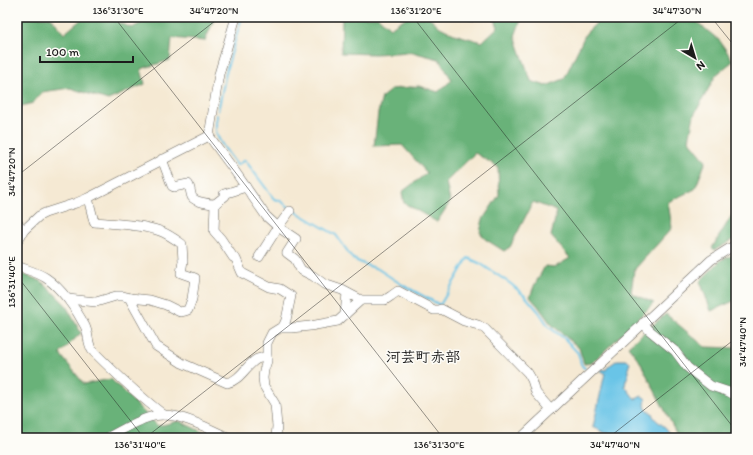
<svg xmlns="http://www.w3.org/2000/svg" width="753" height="455" font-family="Itim,'Klee One',sans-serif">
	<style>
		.forest { fill: #69b279; stroke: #42674a }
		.water { fill: #69c4e7; stroke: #427082 }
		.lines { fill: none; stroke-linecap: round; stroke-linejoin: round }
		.stream { stroke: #69c4e7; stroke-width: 2 }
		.minor-casing { stroke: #68645c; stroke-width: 10 }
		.minor { stroke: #fff; stroke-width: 9 }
		.ticks { fill: none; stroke: #1c1c1c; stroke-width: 1; stroke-opacity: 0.45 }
		.labels { text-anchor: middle; stroke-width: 3; stroke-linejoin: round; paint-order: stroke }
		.quarter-label { font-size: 15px; font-weight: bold; fill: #1c1c1c; stroke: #fdfcf7 }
		.neatline { fill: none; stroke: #1c1c1c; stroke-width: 1.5 }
		.ticks-label { font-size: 10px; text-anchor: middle; fill: #1c1c1c }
	</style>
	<rect width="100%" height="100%" fill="#fdfcf7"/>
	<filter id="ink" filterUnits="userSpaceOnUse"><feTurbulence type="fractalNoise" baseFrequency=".025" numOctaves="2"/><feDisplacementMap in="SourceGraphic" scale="8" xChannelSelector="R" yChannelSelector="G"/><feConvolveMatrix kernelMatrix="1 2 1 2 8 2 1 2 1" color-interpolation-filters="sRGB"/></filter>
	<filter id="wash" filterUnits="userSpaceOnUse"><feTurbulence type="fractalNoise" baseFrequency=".012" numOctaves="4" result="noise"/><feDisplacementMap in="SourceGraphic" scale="16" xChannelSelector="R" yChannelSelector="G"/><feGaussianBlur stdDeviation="0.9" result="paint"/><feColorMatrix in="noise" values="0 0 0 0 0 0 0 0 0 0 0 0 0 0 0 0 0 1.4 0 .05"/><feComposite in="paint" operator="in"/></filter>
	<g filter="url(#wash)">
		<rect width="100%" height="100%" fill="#f5e9d3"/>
		<g class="forest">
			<polygon points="17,17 51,17 64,34 84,17 112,17 111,19 132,28 149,19 149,17 215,17 205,41 172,38 170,60 141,69 145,84 108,100 70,88 42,92 33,103 17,107"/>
			<polygon points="342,17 378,17 390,28 407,17 429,17 440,27 454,34 482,42 498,27 494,17 522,17 515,36 531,81 546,86 564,79 586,33 603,17 697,17 697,22 720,41 733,61 716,75 694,115 689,140 706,161 695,189 668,202 672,228 634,270 631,293 654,303 592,363 584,364 579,348 551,324 538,306 530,297 534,286 545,266 555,267 570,258 551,236 557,211 533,202 510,247 504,251 485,239 480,232 483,219 499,195 498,167 475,153 446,182 450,202 437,222 404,203 402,192 427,173 402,145 374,146 378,113 382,97 392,89 419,86 438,92 452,80 439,59 412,52 375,54 341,53"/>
			<polygon points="736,213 736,238 715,250 712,248 732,215"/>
			<polygon points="736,254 736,300 711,311 700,281 721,260"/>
			<polygon points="17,272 41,281 65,304 81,333 60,354 84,384 111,379 158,426 179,421 215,438 17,438"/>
			<polygon points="666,314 705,347 736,348 736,438 679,438 639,360 628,346"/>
		</g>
		<path class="water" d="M 617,360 L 625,360 L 629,361 L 630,362 L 628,369 L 628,376 L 626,380 L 625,386 L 634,398 L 636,399 L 642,396 L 646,399 L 645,405 L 646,409 L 652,413 L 653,416 L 656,420 L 666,428 L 673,438 L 625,438 L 619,434 L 605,433 L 593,427 L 605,373 L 601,371 L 602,369 L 606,370 C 608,365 613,364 617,360 Z"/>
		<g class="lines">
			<g class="stream">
				<polyline points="218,111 227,68 242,17"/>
				<path d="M 217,115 C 216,121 215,129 217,135 C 221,145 231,157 237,165 L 245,160 L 274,199 L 279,200 L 289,207"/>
				<polyline points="293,210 336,235 353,259 366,265 378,269 401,284 440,305 468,258 481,264 511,284 526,297 539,312 549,327 565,339 578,353 581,364 583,367 585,368"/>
			</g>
		</g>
	</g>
	<g filter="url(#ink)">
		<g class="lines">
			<defs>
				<g id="minor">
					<polyline points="236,17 219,74 209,136 234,170 266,216 278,227 296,239 287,253 295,259 301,270 313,276 324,284 342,290 361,300 385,300 391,296 398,291 434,310 438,310 441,309 464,321 478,325 485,329 528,373 532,380 536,393 551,410"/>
					<polyline points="469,17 470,18"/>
					<path d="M 162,159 L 172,186 L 174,187 L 188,184 C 191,188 190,193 192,197 C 195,202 210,204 215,204"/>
					<polyline points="246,187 224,194 225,196 215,204 214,231 221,239 233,257 236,259 242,273 269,287 280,289 291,296 286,320 283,327"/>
					<polyline points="17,223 24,230"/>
					<polyline points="17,242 24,230 39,216 45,213 76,203 88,198 209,136"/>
					<polyline points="259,257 278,227 290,211"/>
					<path d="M 17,266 C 27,270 37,272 46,278 C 61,288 77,310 85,326 C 89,334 87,342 92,350 C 115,373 138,395 164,415"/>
					<path d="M 130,298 L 131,301 L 156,346 L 182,363 L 227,383 C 241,380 246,365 257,359 C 260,358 263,357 267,357"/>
					<path d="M 68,299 L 96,302 L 116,296 L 123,296 L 130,298 L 150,300 L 166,305 L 180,312 L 185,311 L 188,310 L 192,299 L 195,278 L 181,273 L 183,261 L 182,244 C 175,239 168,234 160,231 C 140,224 115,224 94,222 L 88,198"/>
					<polyline points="345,315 347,293"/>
					<polyline points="643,323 649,330 675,351 687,367 702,379 711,386 729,392 736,396"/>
					<path d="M 107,438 C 120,431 136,421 150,417 C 175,409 206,428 230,438"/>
					<polyline points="276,438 277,426 275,404 264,386 263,378 264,370 267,361 267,343 272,333 280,328 291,328 310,326 338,321 361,300"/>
					<polyline points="521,438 711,260 730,248 736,245"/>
				</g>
			</defs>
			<use href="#minor" class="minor-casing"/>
			<use href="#minor" class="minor"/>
		</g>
	</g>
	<path class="ticks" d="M 114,17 L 443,438M 413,17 L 736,431M 711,17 L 736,48M 17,176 L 220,17M 17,276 L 144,438M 145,438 L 684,17M 608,438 L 736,338"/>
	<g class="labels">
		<g class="quarter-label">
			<text x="423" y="362">河芸町赤部</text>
		</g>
	</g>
	<rect width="753" height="455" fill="none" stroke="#fdfcf7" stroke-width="44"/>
	<g transform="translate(695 58) rotate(142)" stroke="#fdfcf7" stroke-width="3" paint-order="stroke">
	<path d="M0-3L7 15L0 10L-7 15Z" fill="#1c1c1c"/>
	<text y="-6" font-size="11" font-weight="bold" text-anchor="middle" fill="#1c1c1c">N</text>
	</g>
	<path d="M40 56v6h93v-6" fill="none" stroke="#1c1c1c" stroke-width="2"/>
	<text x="46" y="56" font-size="12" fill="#1c1c1c" stroke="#fdfcf7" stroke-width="3" paint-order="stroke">100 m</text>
	<rect x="22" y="22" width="709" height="411" class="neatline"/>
	<g class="ticks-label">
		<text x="118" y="14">136°31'30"E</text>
		<text x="214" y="14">34°47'20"N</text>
		<text x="416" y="14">136°31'20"E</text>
		<text x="677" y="14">34°47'30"N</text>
		<text transform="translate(11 172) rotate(-90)" y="4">34°47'20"N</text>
		<text transform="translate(11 282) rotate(-90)" y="4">136°31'40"E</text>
		<text transform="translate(742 342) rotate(-90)" y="4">34°47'40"N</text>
		<text x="140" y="448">136°31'40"E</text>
		<text x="439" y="448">136°31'30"E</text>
		<text x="615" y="448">34°47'40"N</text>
	</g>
</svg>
